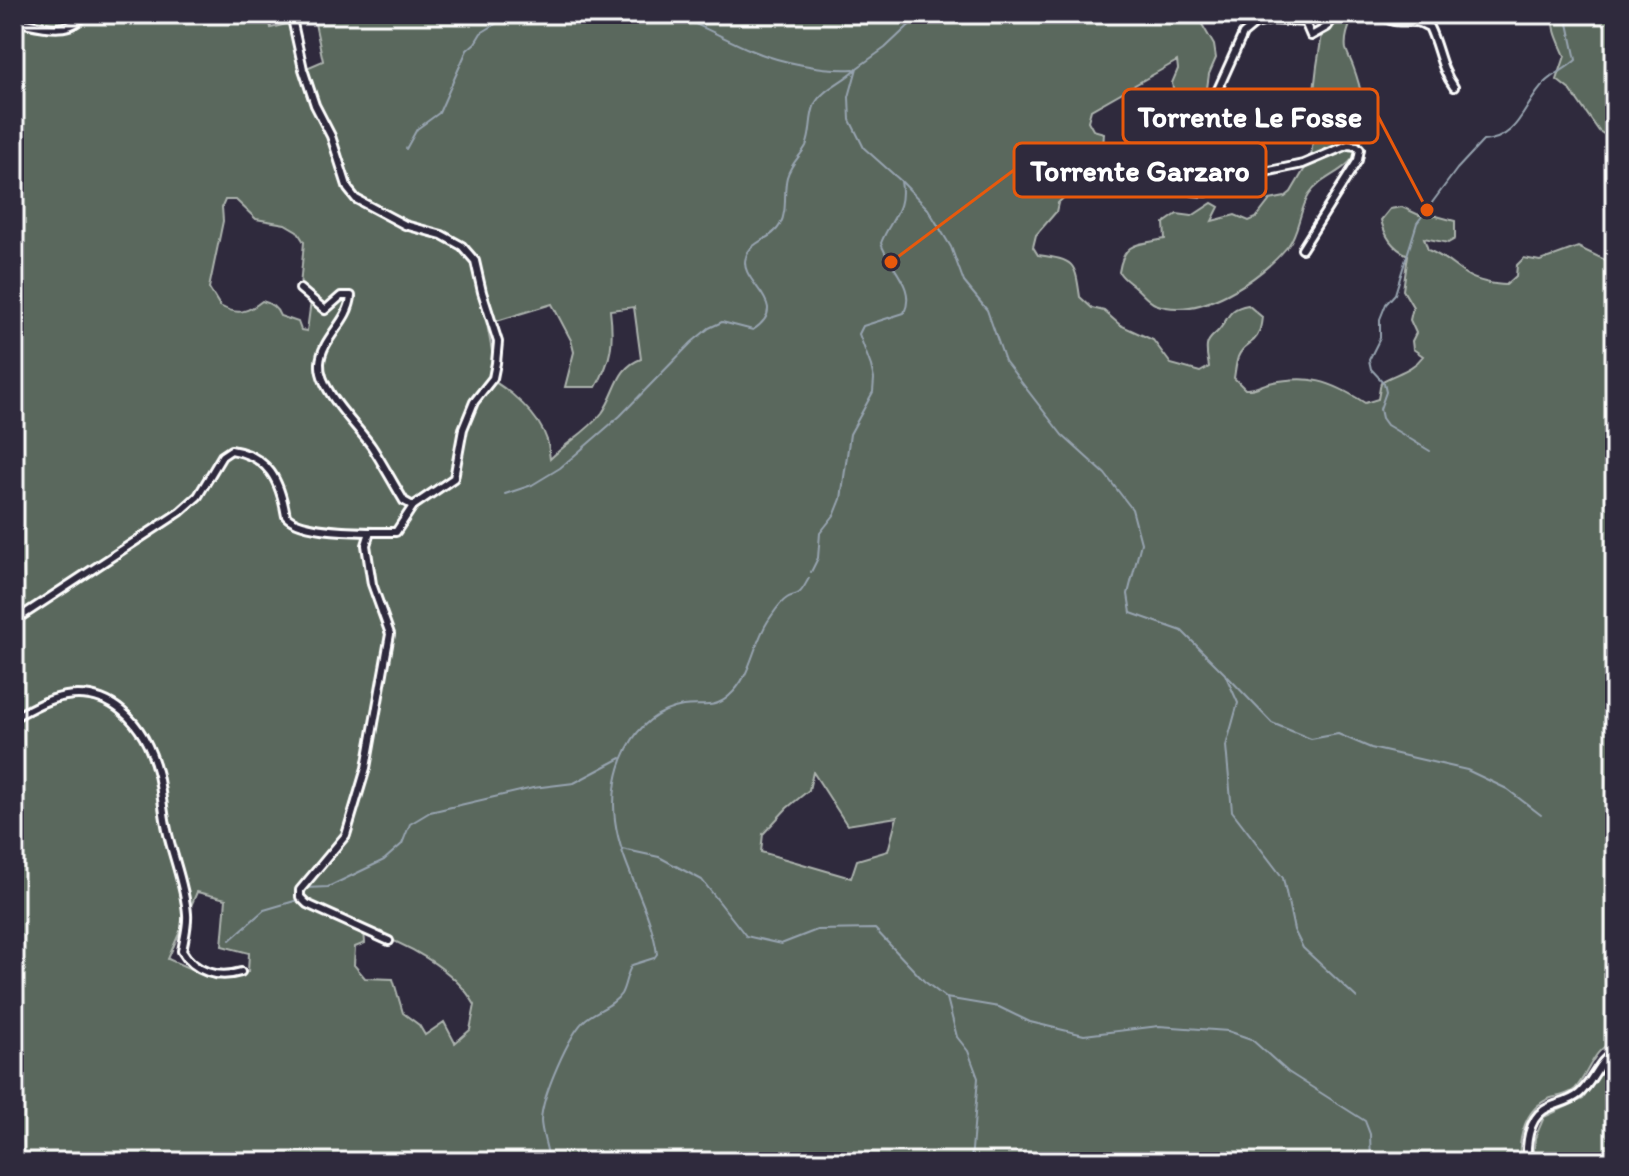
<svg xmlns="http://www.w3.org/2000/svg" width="1629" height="1176" font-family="Itim,sans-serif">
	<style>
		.green { fill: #5a675d; stroke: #acb3ae; stroke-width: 2; fill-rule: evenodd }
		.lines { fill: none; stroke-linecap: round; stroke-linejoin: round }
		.stream { stroke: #97a4b0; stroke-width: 2 }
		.street-casing { stroke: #fff; stroke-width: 12 }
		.street { stroke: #2f2a3d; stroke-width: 6 }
		.leader { fill: none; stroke: #e8590c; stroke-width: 3 }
		.callout-dot { fill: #e8590c; stroke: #2f2a3d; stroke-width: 3 }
		.callout { fill: #2f2a3d; stroke: #e8590c; stroke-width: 3 }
		.callout-label { font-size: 30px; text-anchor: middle; font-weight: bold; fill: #fff }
	</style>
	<rect width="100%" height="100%" fill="#2f2a3d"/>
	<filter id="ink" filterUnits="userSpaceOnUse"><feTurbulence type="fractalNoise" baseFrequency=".0125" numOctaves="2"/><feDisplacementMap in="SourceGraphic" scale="16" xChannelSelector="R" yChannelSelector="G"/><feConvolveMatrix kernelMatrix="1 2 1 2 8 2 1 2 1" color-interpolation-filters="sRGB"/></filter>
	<g filter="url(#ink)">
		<g class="green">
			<path d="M 14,14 L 268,14 L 271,28 L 290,23 L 302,70 L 323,61 L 313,14 L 1196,14 L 1214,45 L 1216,58 L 1209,74 L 1201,131 L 1189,141 L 1168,119 L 1167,111 L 1175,98 L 1172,83 L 1178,69 L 1177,61 L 1091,110 L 1088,121 L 1093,130 L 1104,133 L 1103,148 L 1084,164 L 1077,185 L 1058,203 L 1056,212 L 1036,235 L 1033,247 L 1038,255 C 1075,260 1075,262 1080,297 L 1092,308 L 1104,311 L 1120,325 L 1153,340 L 1171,364 L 1200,372 L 1209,367 C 1208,360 1206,353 1207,346 C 1208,338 1214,336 1219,330 C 1230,317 1227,309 1248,305 L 1262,317 C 1259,349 1246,338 1238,357 C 1236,363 1235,372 1234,378 L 1245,389 C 1255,390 1260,385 1269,383 C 1309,374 1331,381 1365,403 L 1378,399 L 1381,382 C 1396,373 1412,371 1423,356 L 1413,349 L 1412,341 L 1416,333 L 1410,320 L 1413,307 L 1403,290 L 1408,255 C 1392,248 1385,236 1381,220 L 1390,209 L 1402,207 L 1419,215 L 1429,214 L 1455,221 L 1455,239 L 1448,243 L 1424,238 L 1428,250 C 1444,256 1453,266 1467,275 C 1476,281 1496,285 1506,285 L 1516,276 L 1517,265 L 1524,258 L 1540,261 L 1578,247 L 1607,261 L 1615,259 L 1615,1042 C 1593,1047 1589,1074 1575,1089 C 1568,1095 1559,1096 1551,1098 C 1525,1107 1518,1138 1520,1162 L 14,1162 ZM 225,200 L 236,200 L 256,219 L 285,224 L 297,231 L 304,242 L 300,287 L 311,301 L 307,331 L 301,330 L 298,322 L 280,316 C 277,308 271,303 262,301 C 248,312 238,316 220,306 L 209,288 L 223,221 L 222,207 ZM 552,304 L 571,340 L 574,352 L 565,387 L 596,387 C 612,359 614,342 610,310 L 634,307 L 641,359 C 616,368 617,392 602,413 C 587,432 567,442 550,459 C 549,453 549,446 547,440 C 539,415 510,390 488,378 L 494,362 L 487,324 ZM 813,772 L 847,825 L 897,817 L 888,851 L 857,860 L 851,878 L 761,852 L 763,834 L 787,808 L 809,790 ZM 197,892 L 226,899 L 222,946 L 249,953 L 248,972 L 216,980 L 168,959 ZM 364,930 C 404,942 454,968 475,1005 L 470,1030 L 455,1043 L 444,1022 L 425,1035 L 419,1025 L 403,1013 L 393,979 L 365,978 L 354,965 L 355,947 L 365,943 Z"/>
			<path d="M 1335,14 L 1354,14 C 1350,25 1344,37 1346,49 C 1348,55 1351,61 1353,66 C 1361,87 1368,117 1362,139 C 1353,174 1324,172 1309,195 C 1299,211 1299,232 1288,246 C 1261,279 1199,321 1155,304 C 1148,301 1142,293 1136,288 C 1130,282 1124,280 1119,272 C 1124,241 1137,245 1165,239 L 1164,223 L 1177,214 L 1192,216 L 1212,203 L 1219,207 L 1212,221 L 1235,215 L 1249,221 L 1256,218 L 1270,200 L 1285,197 L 1291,192 L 1311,158 L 1314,126 L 1323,104 L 1314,91 L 1317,66 L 1322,34 Z"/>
			<path d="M 1554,14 L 1615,14 L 1615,62 L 1612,69 L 1606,107 L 1615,118 L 1615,141 L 1599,131 L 1571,91 L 1557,80 L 1565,56 C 1559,41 1552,31 1554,14 Z"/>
			<polygon points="1615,1055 1615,1162 1533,1162 1535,1138 1544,1117 1583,1099 1609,1059"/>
		</g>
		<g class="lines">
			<g class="stream">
				<path d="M 665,14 C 696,21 722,38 751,50 C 779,62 824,71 854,69"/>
				<polyline points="406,149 417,129 439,113 467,50 475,43 481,33 512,14"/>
				<polyline points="901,181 928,209 951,247 964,282 987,310 1005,361 1062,435 1105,474 1132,509 1141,543 1128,594 1131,613 1182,631 1225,674 1238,703 1226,746 1232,811 1283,878 1294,930 1303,948 1357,998"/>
				<path d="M 1430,451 L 1387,425 L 1382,418 L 1380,409 L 1386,392 L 1384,383 L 1371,369 L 1369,360 L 1380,338 L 1380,319 L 1386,304 L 1395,294 L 1417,223 L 1457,169 L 1483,141 C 1520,139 1523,104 1545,83 C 1554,74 1566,69 1576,60 L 1566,14"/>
				<path d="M 505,494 L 532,485 L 560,468 L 620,416 L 692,342 L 709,328 L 722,322 L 753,330 C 794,303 737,283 746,257 C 751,240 772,240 780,225 C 788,210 783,192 787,177 C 791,163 800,157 806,146 C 812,133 809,117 815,104 C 821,90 845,81 856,69"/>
				<path d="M 811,572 L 818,558 L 820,533 L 835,514 L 841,499 L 850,434 L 873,392 L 874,379 L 871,366 L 859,334 L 863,326 L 904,313 C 917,286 888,267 881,243 C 891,217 906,211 901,181 L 864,148 L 850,120 L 849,97 L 857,68 L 885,48 L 921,14"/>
				<polyline points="1228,677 1272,723 1311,739 1338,734 1371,748 1467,770 1507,789 1541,815"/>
				<polyline points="622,849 659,857 702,880 746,936 781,944 817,930 875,929 924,981 946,998 999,1007 1030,1022 1084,1035 1159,1026 1228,1031 1251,1039 1288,1072 1365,1121 1370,1134 1371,1162"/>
				<polyline points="306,888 328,887 384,860 402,844 410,824 430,812 533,788 574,783 621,758"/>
				<polyline points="230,940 264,910 298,900"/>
				<polyline points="947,998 957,1037 968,1051 978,1078 971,1162"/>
				<path d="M 549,1162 C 548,1148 541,1133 541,1120 C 542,1097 569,1033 586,1019 C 597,1010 613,1006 621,994 C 626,985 626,974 632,965 L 654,958 L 657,954 C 651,907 621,867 615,820 C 609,772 631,715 683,706 C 700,703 714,710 729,696 C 752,676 752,646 768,621 C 773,614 779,603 787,598 C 791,595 795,596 799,593 C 803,590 806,583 809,578"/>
			</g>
			<defs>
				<g id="street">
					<path d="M 1381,14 C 1392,25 1402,20 1415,22 C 1420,22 1424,25 1429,27 C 1439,47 1440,68 1454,87"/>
					<path d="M 14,21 C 38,25 69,37 85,14"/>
					<polyline points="1305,22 1311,36 1327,27 1336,14"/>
					<polyline points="1302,249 1358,160 1360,149 1357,146 1348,145 1303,164 1236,178 1206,192 1193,191 1193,175 1198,161 1204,152 1211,105 1243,34 1255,24 1272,20 1305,22"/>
					<path d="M 300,289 L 325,310 L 341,296 L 351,296 C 349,322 322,337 320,363 C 318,390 358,426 372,447 C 383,464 393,483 404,501 L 413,506"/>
					<polyline points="370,532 366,545 372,584 390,634 366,768 346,835 300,890 300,897 307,904 389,941"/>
					<path d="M 14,621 L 180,512 L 198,496 L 222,456 L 231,450 C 269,456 280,481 286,516 C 302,534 372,532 396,532 L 413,506 L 454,478 L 463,429 L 474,402 L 493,378 L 496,363 L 498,342 L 482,292 L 475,261 L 462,246 L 442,235 L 405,225 L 356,199 L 348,189 L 331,136 L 315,105 L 303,69 L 291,14"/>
					<path d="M 14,717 C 27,711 40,703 53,699 C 110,682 146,724 158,775 C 162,793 163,812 167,830 C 173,858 185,885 187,914 C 188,926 184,939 182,951 C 194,972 218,979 241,972"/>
					<path d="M 1527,1162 C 1526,1145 1528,1120 1544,1110 C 1555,1103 1568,1103 1579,1094 C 1594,1081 1597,1062 1615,1051"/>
				</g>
			</defs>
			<use href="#street" class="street-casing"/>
			<use href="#street" class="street"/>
		</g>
	</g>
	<path class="leader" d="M1427 210L1378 116M891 262L1014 170"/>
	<g class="callout-dot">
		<circle cx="1427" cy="210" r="8"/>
		<circle cx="891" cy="262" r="8"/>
	</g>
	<g class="callout">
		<rect x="1123" y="89" width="255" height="54" rx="8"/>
		<rect x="1014" y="143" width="252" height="54" rx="8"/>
	</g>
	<g class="callout-label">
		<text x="1250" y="127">Torrente Le Fosse</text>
		<text x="1140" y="181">Torrente Garzaro</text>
	</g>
	<rect width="1629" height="1176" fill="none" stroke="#2f2a3d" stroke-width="48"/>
	<rect x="24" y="24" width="1581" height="1128" fill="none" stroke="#fff" stroke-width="3" filter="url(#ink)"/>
</svg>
